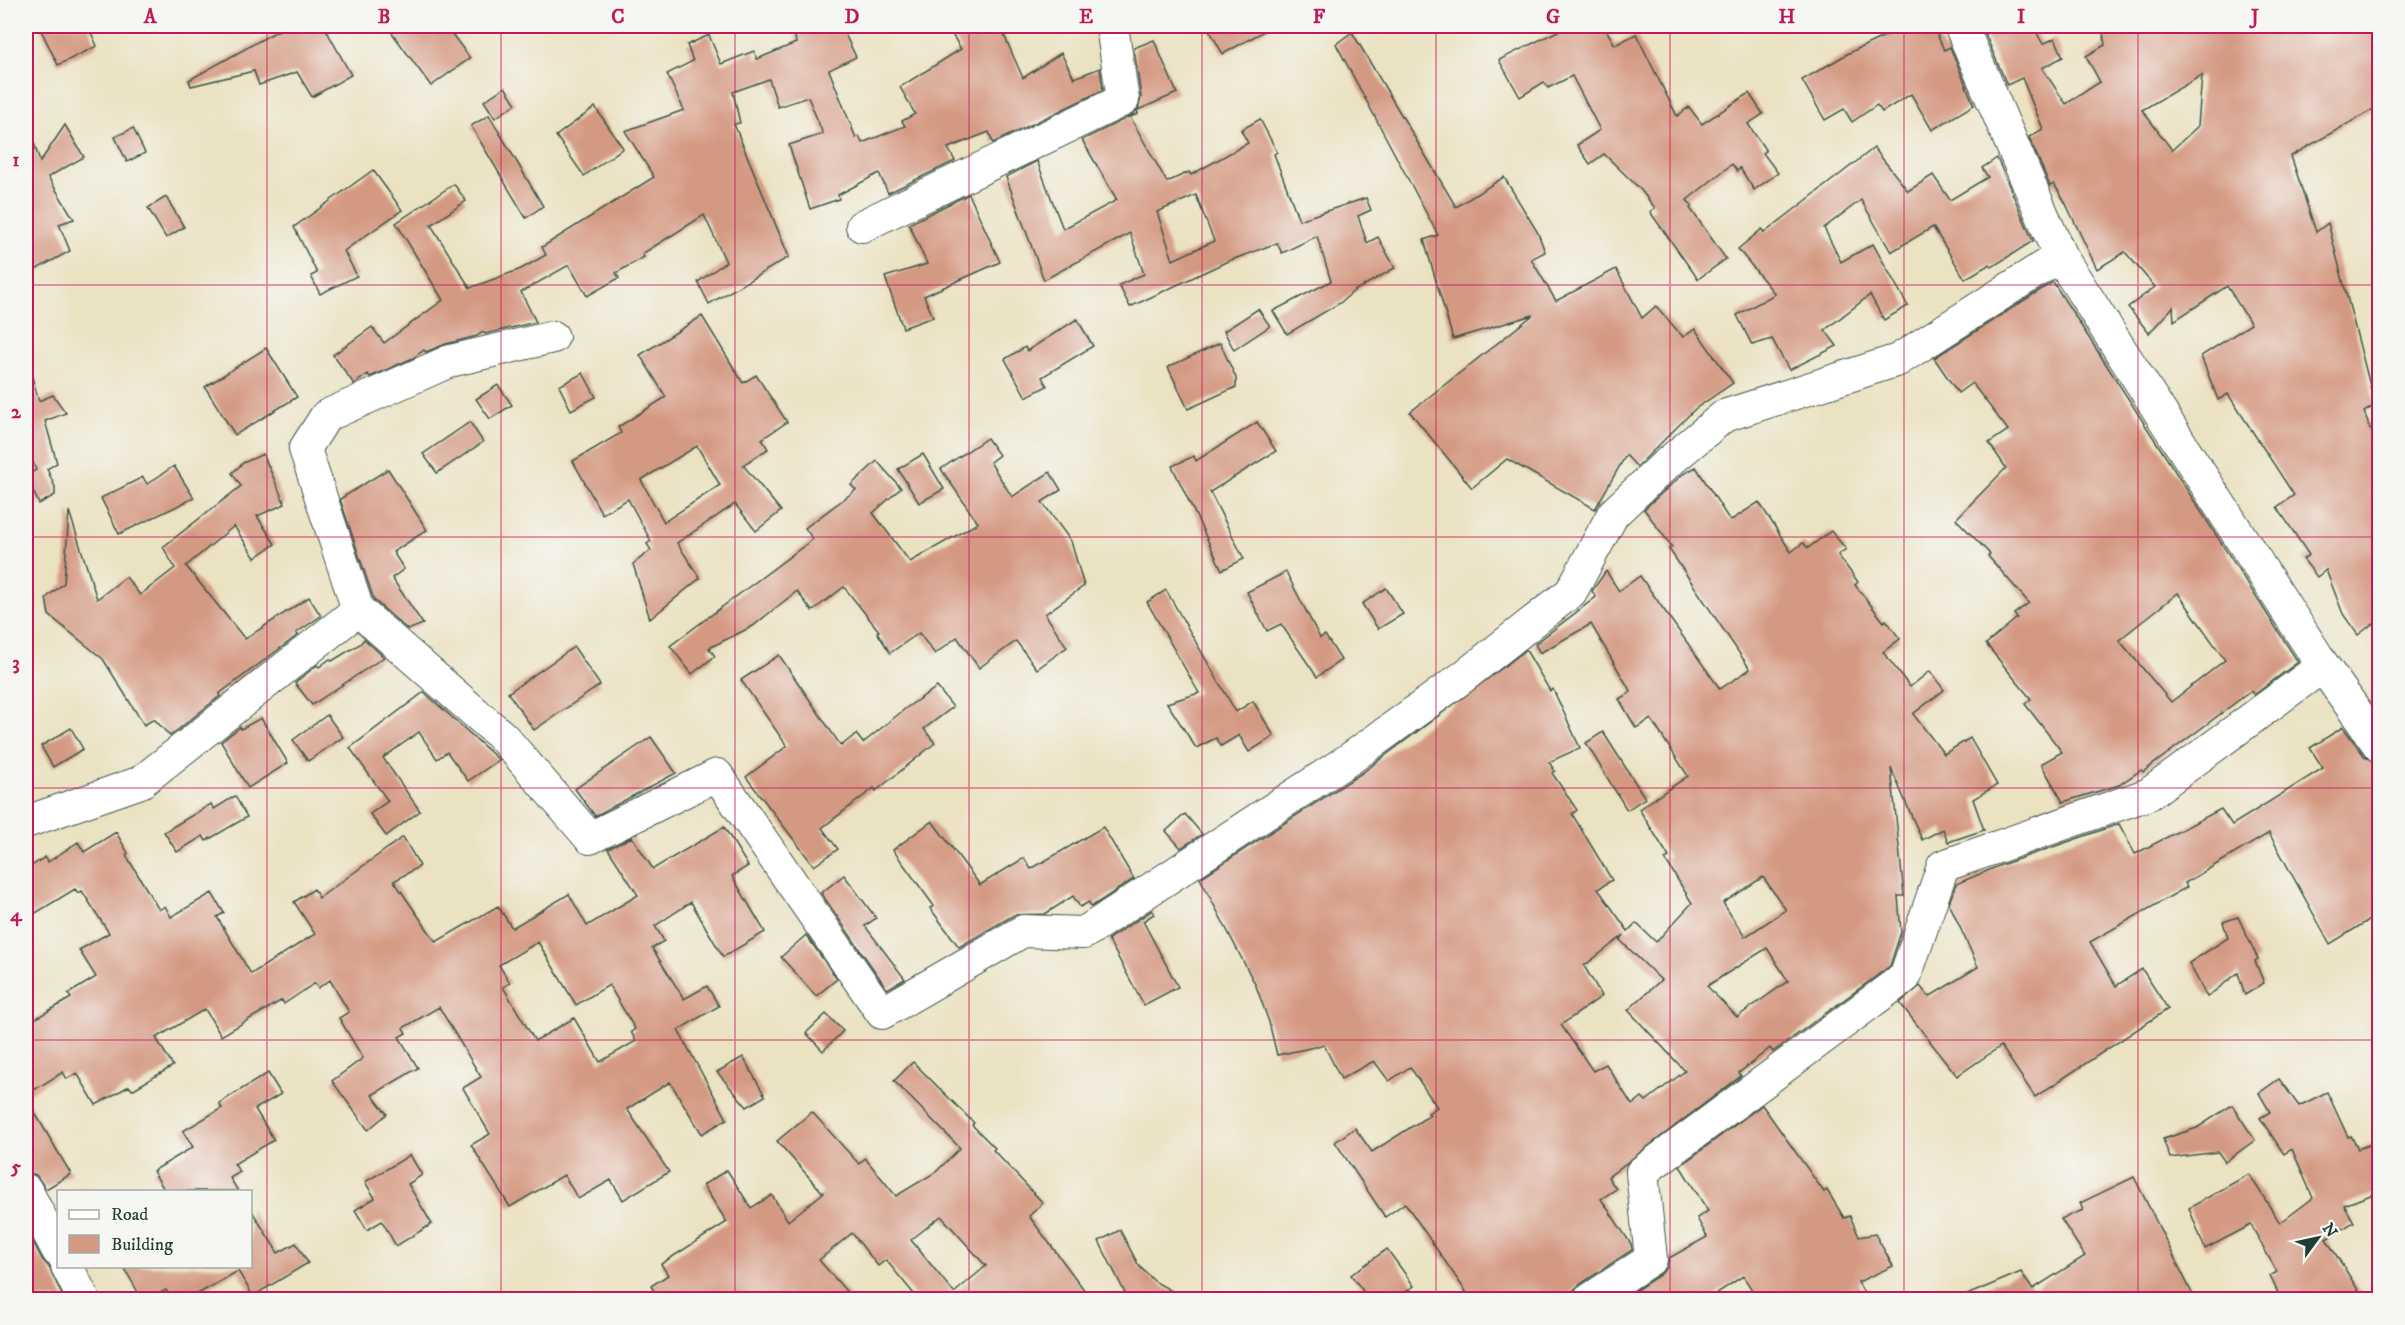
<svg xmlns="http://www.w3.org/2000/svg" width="2405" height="1325" font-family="'IM FELL DW Pica',serif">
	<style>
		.building { fill: #d49982; fill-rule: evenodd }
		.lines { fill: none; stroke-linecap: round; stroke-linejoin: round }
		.minor-casing { stroke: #3e5649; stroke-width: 34 }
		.tertiary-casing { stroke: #3e5649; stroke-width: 35 }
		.minor { stroke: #fff; stroke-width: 32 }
		.tertiary { stroke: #fff; stroke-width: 33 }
		.grid { fill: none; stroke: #c2185b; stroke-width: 1.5; stroke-opacity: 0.55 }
		.neatline { fill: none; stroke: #c2185b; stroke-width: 2 }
		.grid-label { font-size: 20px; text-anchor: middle; font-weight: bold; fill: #c2185b }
	</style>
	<rect width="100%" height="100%" fill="#f6f6f2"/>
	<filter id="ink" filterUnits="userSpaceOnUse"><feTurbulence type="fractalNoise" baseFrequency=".0167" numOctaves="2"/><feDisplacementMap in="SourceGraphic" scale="12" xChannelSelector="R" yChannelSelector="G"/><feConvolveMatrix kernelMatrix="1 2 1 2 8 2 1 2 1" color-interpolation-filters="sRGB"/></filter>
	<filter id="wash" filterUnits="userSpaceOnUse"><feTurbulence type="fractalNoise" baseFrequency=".008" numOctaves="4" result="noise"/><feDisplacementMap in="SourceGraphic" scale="24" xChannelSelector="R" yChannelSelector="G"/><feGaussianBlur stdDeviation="1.35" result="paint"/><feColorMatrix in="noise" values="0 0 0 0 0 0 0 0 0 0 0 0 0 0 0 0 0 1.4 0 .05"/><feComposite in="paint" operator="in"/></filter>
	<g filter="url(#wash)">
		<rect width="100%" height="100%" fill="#ebe2c2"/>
		<g id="blocks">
			<g class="building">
				<polygon points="39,26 88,26 97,46 58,65"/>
				<polygon points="286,26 324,26 351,75 312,97 297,72 259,85 254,71 191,86 189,80"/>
				<polygon points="387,26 446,26 470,58 431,86"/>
				<polygon points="793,26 841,26 856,57 829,70 856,138 859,136 862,143 905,126 902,121 915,114 900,87 961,49 947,26 1000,26 1023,78 1061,53 1074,78 1100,68 1103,90 993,143 989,132 948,148 955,161 888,193 879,173 838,195 839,199 810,209 789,145 823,134 808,97 778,107 769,79 733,92 740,123 734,124 789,257 709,304 698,282 726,262 704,215 642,254 644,257 616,273 619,278 587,296 569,265 521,292 536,322 485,334 483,332 477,336 446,344 426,352 424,350 413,358 370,377 368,374 354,384 333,355 372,327 384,343 443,300 396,223 454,184 466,201 431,225 470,288 521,269 546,255 542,247 654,177 625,131 684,110 667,74 693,61 687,45 709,35 721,64 754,51 757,59 796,43"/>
				<polygon points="1207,26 1273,26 1223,54"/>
				<polygon points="1568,26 1604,26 1615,45 1636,34 1677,116 1689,107 1702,124 1749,93 1763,114 1748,124 1766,151 1763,153 1778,173 1754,190 1740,168 1737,171 1732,164 1687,200 1692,206 1690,208 1726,259 1698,279 1650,212 1655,208 1640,189 1604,154 1590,164 1577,145 1600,130 1572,76 1548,88 1544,82 1520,97 1499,60"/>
				<polygon points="1906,26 1933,26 1944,50 1950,47 1974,105 1932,130 1911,94 1882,112 1877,105 1852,122 1844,109 1825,120 1802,80 1849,53"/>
				<path d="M 1989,26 L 2033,26 L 2043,44 L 2055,38 L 2063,57 L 2042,68 L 2066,104 L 2100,82 L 2086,56 L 2105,45 L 2102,26 L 2379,26 L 2379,106 L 2291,156 L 2316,232 L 2328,223 L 2375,405 L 2364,412 L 2379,450 L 2379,619 L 2358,635 L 2343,614 L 2326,570 L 2317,577 L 2303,559 L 2309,555 L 2277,507 L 2294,495 L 2228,394 L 2218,400 L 2201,356 L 2251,324 L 2227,286 L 2174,321 L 2173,307 L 2149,333 L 2128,307 L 2155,287 L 2125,252 L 2097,269 L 2065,202 L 2054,184 L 2050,186 L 2029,137 L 2043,129 L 2022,78 L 2007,85 L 1983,29 ZM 2202,75 L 2198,126 L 2172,150 L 2142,110 Z"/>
				<polygon points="1352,32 1456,207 1504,177 1538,233 1545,252 1531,259 1556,301 1616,269 1642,318 1656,306 1683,337 1695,329 1733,383 1695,409 1637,467 1626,455 1595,509 1507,459 1472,488 1410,412 1533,315 1453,339 1424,240 1438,235 1336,44"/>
				<polygon points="1154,40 1177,93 1138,110 1141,97 1134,48"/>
				<polygon points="505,87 516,104 495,118 484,101"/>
				<polygon points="595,107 623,148 584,176 556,136"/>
				<path d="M 1137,110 L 1138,114 L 1130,117 L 1167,182 L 1189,172 L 1191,175 L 1248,143 L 1241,130 L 1260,119 L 1277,152 L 1274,154 L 1299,220 L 1366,198 L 1371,210 L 1358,216 L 1367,243 L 1378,237 L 1395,268 L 1354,291 L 1340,303 L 1287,334 L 1273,311 L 1331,281 L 1317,236 L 1282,253 L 1277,243 L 1226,262 L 1130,307 L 1119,285 L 1144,274 L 1130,233 L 1044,280 L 1006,177 L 1037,161 L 1063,229 L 1117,200 L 1082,140 L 1131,116 ZM 1196,195 L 1214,241 L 1173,260 L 1157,212 Z"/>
				<polygon points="489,115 543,206 526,218 471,126"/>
				<polygon points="65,125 84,157 48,177 74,219 59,224 70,251 26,275 26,134 31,133 40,162"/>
				<polygon points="133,128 145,153 127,162 115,137"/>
				<polygon points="1874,148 1908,191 1933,175 1950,200 1988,177 1982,168 1997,158 2033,241 1992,267 1990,264 1965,279 1933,227 1891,252 1861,200 1824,228 1841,262 1873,244 1908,306 1884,320 1870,295 1825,330 1837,346 1789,370 1772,339 1752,345 1737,315 1775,294 1738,249 1762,229 1764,233"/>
				<polygon points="373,170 402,210 344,251 357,276 320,294 311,276 317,273 294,227"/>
				<polygon points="969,194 1000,262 924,296 933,317 903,328 885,277 927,264 909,224"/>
				<polygon points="166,197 184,227 166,238 148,208"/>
				<path d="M 2053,282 L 2298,662 L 2254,695 L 2251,691 L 2143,772 L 2141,770 L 2119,785 L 2063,802 L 2041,764 L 2062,752 L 2025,704 L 2031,699 L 1986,644 L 2017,618 L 2014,614 L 2029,603 L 1988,556 L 1990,554 L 1956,519 L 2006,468 L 1989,443 L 2008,430 L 1972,383 L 1958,393 L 1934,358 ZM 2178,593 L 2225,660 L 2171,702 L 2119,640 Z"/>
				<polygon points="1258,309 1270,326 1234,350 1224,331"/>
				<path d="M 702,316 L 743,383 L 756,375 L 787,422 L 762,439 L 768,449 L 743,465 L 781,511 L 756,531 L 735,504 L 677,543 L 700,578 L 650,619 L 633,564 L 651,550 L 647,544 L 651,541 L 628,499 L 602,514 L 573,461 L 621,433 L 618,427 L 666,397 L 640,355 ZM 697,446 L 720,485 L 664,522 L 641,480 Z"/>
				<polygon points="1077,319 1093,346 1042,377 1047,386 1026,397 1005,359 1025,347 1027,351"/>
				<polygon points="1220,343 1236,378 1236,387 1188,409 1168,367"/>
				<polygon points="266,348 297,397 235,435 205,387"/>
				<polygon points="31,373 39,401 53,395 66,413 45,421 57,463 47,469 55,487 55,495 39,504 26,476 36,470 26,445 26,374"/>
				<polygon points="583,373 596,397 571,410 559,386"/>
				<polygon points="498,385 512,405 490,419 476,399"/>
				<polygon points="470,422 483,442 437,473 423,454"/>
				<polygon points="1257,422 1276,451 1210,492 1244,559 1222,570 1172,466 1194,456 1196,461"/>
				<polygon points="987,438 999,455 990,462 1012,497 1050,472 1061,490 1042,502 1071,541 1084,586 1045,614 1067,647 1037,669 1016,641 979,668 957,637 935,654 919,633 890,653 877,632 879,631 844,587 812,611 797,591 753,626 709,648 715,656 692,674 670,646 813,539 805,528 856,490 851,485 877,461 901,488 873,513 910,562 978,523 941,469"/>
				<polygon points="263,454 285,504 257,516 275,544 255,558 234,526 186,566 245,639 309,597 321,616 296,633 298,635 219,694 220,696 170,736 154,719 144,725 103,659 49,615 46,598 64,583 69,511 97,599 126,577 140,595 175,568 163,547 241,486 232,473 243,463"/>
				<polygon points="923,454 944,489 919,503 898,469"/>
				<polygon points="174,466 194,498 119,534 101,498 143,477 147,484"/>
				<path d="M 1696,467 L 1730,521 L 1759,502 L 1791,552 L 1803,543 L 1808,548 L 1831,531 L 1846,549 L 1838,555 L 1858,582 L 1855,585 L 1884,622 L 1886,620 L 1900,639 L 1883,652 L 1910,687 L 1930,671 L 1944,690 L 1913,714 L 1944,754 L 1970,738 L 1997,785 L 1973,799 L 1984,830 L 1948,842 L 1943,829 L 1922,840 L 1891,768 L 1904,896 L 1898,896 L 1901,932 L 1890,966 L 1773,1052 L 1770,1048 L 1739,1073 L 1741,1076 L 1608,1177 L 1616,1189 L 1601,1199 L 1631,1244 L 1632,1250 L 1579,1285 L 1564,1299 L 1471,1299 L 1405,1203 L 1385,1217 L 1335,1142 L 1355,1128 L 1372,1152 L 1430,1115 L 1428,1113 L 1437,1107 L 1410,1067 L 1389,1081 L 1374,1061 L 1341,1079 L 1324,1045 L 1277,1055 L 1269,1022 L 1256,986 L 1200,878 L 1362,773 L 1526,650 L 1550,691 L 1553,689 L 1580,748 L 1549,762 L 1555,771 L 1552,773 L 1577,810 L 1572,814 L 1612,880 L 1598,889 L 1628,931 L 1636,923 L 1656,942 L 1692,903 L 1665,859 L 1669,857 L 1639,809 L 1688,776 L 1651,719 L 1636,728 L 1619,699 L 1631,692 L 1591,624 L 1540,653 L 1535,644 L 1596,597 L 1592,591 L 1606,571 L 1619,591 L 1640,576 L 1720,689 L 1750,669 L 1669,549 L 1672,547 L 1644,509 L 1683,474 ZM 1763,877 L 1786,910 L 1745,937 L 1723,903 ZM 1624,935 L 1620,940 L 1661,980 L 1628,1010 L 1685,1071 L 1646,1101 L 1642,1097 L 1632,1105 L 1606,1064 L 1593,1071 L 1561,1025 L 1602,996 L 1584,966 ZM 1767,948 L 1788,981 L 1737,1017 L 1707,986 Z"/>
				<polygon points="388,469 427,530 393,552 404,569 392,578 423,624 408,630 374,600 340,499"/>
				<polygon points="1286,572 1320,638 1325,635 1341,660 1317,677 1281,624 1267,631 1247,592"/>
				<polygon points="1386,588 1403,614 1378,629 1362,604"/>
				<polygon points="1166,590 1236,712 1253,701 1274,736 1249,752 1239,735 1221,746 1216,738 1196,748 1167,703 1199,693 1147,602"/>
				<polygon points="364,639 384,657 312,705 295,683 317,665 319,667 330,659 332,661 360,644"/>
				<polygon points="574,647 600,685 534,730 508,693"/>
				<polygon points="779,655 841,746 856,734 863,743 906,708 937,687 953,707 924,729 935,743 876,791 874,788 822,828 838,849 814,866 746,777 787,746 741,680"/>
				<polygon points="424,692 499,760 468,781 447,752 437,759 419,732 383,758 420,811 386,836 370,814 388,801 350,748"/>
				<polygon points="327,715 343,737 308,761 293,740"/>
				<polygon points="261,718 288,763 248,788 221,742 240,727 241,729"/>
				<polygon points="2343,727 2365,757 2379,764 2379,914 2330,944 2269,833 2185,883 2187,887 2090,942 2116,986 2142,969 2168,1009 2035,1097 2001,1046 1957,1076 1900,1003 1920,986 1929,997 1978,967 1949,903 1956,884 2001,865 2119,824 2135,854 2221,809 2232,825 2323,768 2310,748"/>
				<polygon points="71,728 83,749 53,767 41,746"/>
				<polygon points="1603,732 1645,798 1627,810 1586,743"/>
				<polygon points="651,737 676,773 595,816 575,789"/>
				<polygon points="235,796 247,817 206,841 203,836 177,852 164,832 211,804 214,809"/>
				<polygon points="1185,814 1202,834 1181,848 1166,831"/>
				<polygon points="932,821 980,885 1024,858 1031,869 1103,827 1134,879 1091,907 1089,902 1080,907 1073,896 1045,914 1014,915 959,947 930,908 934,906 893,850"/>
				<path d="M 724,827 L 748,866 L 732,876 L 765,932 L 723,957 L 691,902 L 655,926 L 664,941 L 652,948 L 684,999 L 707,986 L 719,1006 L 678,1030 L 727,1119 L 702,1134 L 670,1082 L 627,1109 L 669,1172 L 623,1200 L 611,1180 L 578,1199 L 564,1175 L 510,1207 L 471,1145 L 490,1134 L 463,1088 L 481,1077 L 439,1007 L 403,1028 L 406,1033 L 399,1037 L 418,1068 L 372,1095 L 387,1114 L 368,1130 L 332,1081 L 363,1058 L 339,1018 L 349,1012 L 330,980 L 318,988 L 315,983 L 284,1004 L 282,1000 L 221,1036 L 205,1009 L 156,1038 L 173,1066 L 132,1090 L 129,1086 L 96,1105 L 77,1073 L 67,1079 L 63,1072 L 26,1095 L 26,1024 L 71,998 L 68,994 L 96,977 L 79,950 L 109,933 L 82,891 L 78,893 L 75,889 L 26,919 L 26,870 L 45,857 L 48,862 L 78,842 L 84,852 L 116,832 L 128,853 L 126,855 L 159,910 L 165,906 L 171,917 L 212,893 L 224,913 L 217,917 L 251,974 L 315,934 L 294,902 L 314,889 L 319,898 L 403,837 L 420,866 L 394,881 L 436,942 L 498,906 L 512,928 L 569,894 L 587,926 L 638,895 L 608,849 L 632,837 L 653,869 ZM 538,942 L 576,1005 L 609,985 L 635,1029 L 631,1032 L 636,1041 L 600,1062 L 574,1018 L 535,1041 L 503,987 L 510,983 L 499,965 Z"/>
				<polygon points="844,875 876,918 865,926 905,979 887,989 821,893"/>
				<polygon points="1152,910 1154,914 1143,921 1178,987 1144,1005 1108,939"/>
				<polygon points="2238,917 2258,959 2255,961 2264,983 2245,995 2238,973 2207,997 2189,963 2228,938 2223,922"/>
				<polygon points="806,935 837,979 816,996 781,957"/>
				<polygon points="826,1014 843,1031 823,1051 806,1033"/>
				<polygon points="743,1057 765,1096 747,1107 717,1072"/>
				<path d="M 913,1062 L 974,1123 L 972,1125 L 995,1148 L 993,1150 L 1043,1203 L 1029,1216 L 1091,1299 L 918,1299 L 886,1260 L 878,1266 L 852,1233 L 819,1260 L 853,1299 L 659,1299 L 651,1286 L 668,1275 L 661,1264 L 727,1222 L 703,1185 L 727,1170 L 751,1208 L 772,1195 L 788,1221 L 823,1193 L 777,1141 L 812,1112 L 859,1164 L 865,1158 L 896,1196 L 936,1172 L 960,1148 L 894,1081 ZM 941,1216 L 986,1266 L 954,1293 L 911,1240 Z"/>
				<polygon points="268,1073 281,1094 255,1109 274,1140 234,1164 240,1172 230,1178 238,1191 165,1191 153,1171 193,1147 183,1131 222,1108 219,1103"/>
				<polygon points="2279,1079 2299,1106 2327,1092 2348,1137 2351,1136 2358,1149 2371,1144 2379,1160 2379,1192 2344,1205 2354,1222 2326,1239 2364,1299 2281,1299 2270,1276 2277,1272 2251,1225 2205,1249 2189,1208 2249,1174 2280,1223 2313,1198 2292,1149 2284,1154 2260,1118 2270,1112 2259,1093"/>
				<polygon points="26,1098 71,1174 46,1189 36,1175 26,1172"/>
				<polygon points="1762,1105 1824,1192 1827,1190 1844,1218 1850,1216 1859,1237 1875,1234 1893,1266 1858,1282 1867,1299 1758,1299 1743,1276 1708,1299 1622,1299 1661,1274 1667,1267 1669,1258 1707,1237 1697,1218 1708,1211 1680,1166"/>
				<polygon points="2232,1105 2255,1140 2225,1162 2218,1152 2170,1158 2163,1139 2197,1128"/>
				<polygon points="410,1155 422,1175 408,1184 432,1224 396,1246 382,1221 367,1230 355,1210 375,1198 365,1182"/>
				<polygon points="2134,1177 2195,1299 1962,1299 1962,1297 2021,1272 2033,1289 2085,1256 2061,1219 2083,1210 2080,1203"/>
				<polygon points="250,1208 278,1253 296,1243 308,1263 253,1296 238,1271 189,1299 172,1299 166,1290 149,1299 142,1299 123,1266 250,1266"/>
				<polygon points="26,1228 42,1259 49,1267 64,1299 31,1299 26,1291"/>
				<polygon points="1120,1230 1139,1266 1154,1281 1186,1299 1128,1299 1099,1241"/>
				<polygon points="1387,1249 1414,1286 1396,1299 1369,1299 1351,1275"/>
			</g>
		</g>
	</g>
	<g filter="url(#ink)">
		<use href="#blocks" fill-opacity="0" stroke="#3e5649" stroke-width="1.5"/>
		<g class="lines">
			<defs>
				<g id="minor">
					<polyline points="862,226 1123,100 1112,26"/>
					<polyline points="358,610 503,737 590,838 717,775 882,1013 1023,931 1084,933 1351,758 1463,677 1571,592 1613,514 1664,466 1724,416 1898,360 2060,256"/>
					<polyline points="26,822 141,782 358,610 305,449 326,416 450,361 553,337"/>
					<polyline points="26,1190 58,1251"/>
					<polyline points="67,1266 84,1300"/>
					<polyline points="1589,1300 1651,1259 1642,1172 1905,977 1943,866 2149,794 2323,666"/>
				</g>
				<polyline id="tertiary" points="1961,26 2060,256 2323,666 2380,746"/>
			</defs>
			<use href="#minor" class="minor-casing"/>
			<use href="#tertiary" class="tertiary-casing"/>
			<use href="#minor" class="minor"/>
			<use href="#tertiary" class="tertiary"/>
		</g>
	</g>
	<path class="grid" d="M 267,26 L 267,1300M 501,26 L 501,1300M 735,26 L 735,1300M 969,26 L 969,1300M 1202,26 L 1202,1300M 1436,26 L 1436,1300M 1670,26 L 1670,1300M 1904,26 L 1904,1300M 2138,26 L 2138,1300M 26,285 L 2380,285M 26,537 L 2380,537M 26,788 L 2380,788M 26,1040 L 2380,1040"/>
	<rect width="2405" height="1325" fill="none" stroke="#f6f6f2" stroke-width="66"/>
	<rect x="57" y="1190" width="195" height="78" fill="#f6f6f2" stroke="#a0aca6" stroke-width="1.5"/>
	<rect x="69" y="1210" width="30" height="9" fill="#ffffff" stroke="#a0aca6" stroke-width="1.5"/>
	<text x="111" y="1220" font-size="18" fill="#1f3d34">Road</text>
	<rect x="69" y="1235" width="30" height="18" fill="#d49982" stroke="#a0aca6" stroke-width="1.5"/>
	<text x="111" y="1250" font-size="18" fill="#1f3d34">Building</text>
	<g transform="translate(2318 1238) rotate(57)" stroke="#f6f6f2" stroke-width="4.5" paint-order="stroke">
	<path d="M0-4.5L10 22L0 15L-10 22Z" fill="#1f3d34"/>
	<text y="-9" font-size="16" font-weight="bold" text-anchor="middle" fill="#1f3d34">N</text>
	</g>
	<rect x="33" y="33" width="2339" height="1259" class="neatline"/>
	<g class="grid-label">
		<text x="150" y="23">A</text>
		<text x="384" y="23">B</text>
		<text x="618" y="23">C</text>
		<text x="852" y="23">D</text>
		<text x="1086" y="23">E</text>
		<text x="1319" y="23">F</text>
		<text x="1553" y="23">G</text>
		<text x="1787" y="23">H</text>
		<text x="2021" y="23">I</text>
		<text x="2255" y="23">J</text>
		<text x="16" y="166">1</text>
		<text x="16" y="418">2</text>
		<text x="16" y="669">3</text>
		<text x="16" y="921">4</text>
		<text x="16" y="1173">5</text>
	</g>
</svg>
